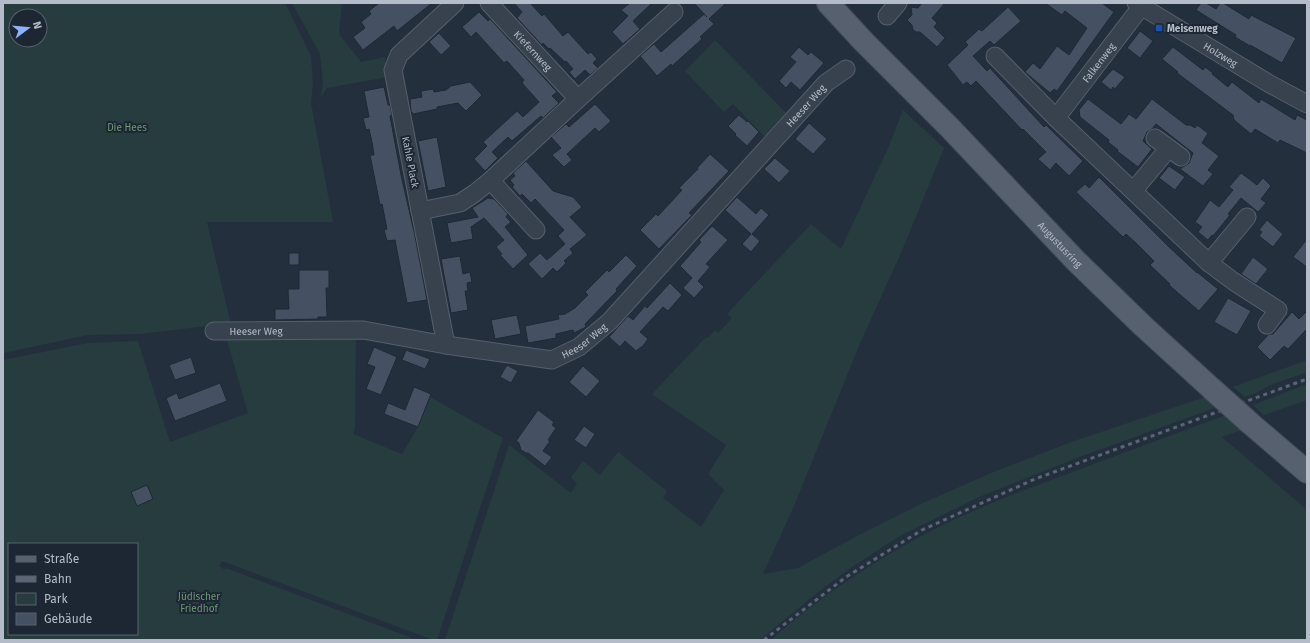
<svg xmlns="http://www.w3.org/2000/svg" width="1310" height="643" font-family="'Fira Sans',sans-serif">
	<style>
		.green { fill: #263c3f; fill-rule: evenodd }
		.building { fill: #455162; stroke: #1f2835 }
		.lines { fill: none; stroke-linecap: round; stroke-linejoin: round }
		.minor-casing { stroke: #565f6c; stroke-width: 19 }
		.major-casing { stroke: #414a57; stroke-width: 24 }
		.minor { stroke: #38414e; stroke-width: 17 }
		.major { stroke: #56606e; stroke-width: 22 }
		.rail { stroke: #5a6575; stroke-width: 3; stroke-dasharray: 4 4; stroke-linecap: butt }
		.major-bridge-casing { stroke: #414a57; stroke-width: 24; stroke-linecap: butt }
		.major-bridge { stroke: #56606e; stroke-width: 22 }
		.transit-dot { fill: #1a4fb4; stroke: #1d2633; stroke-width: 1.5 }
		.labels { text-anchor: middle; stroke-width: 4; stroke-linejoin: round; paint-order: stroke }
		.poi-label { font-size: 10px; font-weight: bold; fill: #b4bcc9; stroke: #1d2633; text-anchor: start }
		.street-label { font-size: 10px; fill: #b4bcc9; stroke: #1d2633 }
		.park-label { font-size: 10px; fill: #6b9a76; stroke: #1d2633 }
	</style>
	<rect width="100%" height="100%" fill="#242f3e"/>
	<g class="green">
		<path d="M 3,3 L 285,3 L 311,56 L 313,83 L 311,103 L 333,222 L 207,222 L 231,325 L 216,325 L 140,334 L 88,335 L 3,353 ZM 16,16 L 40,16 L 40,40 L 16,40 Z"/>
		<polygon points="292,3 342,3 339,34 361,62 385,57 388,77 327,88 321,97 323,82 320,54"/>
		<polygon points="715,40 789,116 768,140 733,104 724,112 685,71"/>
		<polygon points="903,110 944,148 901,253 861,341 794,506 763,574 798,568 859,535 923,503 991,473 1074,441 1208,396 1220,406 1077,458 979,497 898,537 849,569 817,593 760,640 445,640 509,445 571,493 577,483 571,477 583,461 600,475 618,452 667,491 663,498 701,527 724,490 708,474 726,445 652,394 706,337 708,338 715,330 718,333 732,318 727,314 811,224 841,249 889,146"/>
		<path d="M 356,335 L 355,428 L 353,434 L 402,454 L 418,427 L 430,397 L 503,438 L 437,640 L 433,640 L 222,561 L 219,566 L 225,570 L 226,568 L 417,640 L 3,640 L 3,360 L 88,343 L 138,341 L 170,442 L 248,413 L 226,337 ZM 9,544 L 137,544 L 137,634 L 9,634 Z"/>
		<polygon points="1307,360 1307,372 1268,386 1256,393 1245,397 1233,387"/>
		<polygon points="1307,384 1307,400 1264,415 1253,405"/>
		<path d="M 1229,414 L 1247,428 L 1222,437 L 1307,510 L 1307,640 L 771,640 C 817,599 876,559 931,531 C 976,508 1023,490 1070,473 C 1123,453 1176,433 1229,414 Z"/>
	</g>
	<g class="building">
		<polygon points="379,3 432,3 397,31 394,26 363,50 353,37 365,28 361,22 371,14 369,11"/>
		<polygon points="514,3 530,3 542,16 544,14 563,36 568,32 588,54 591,52 597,59 593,63 598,68 590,75 585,70 575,79 569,72 573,69 566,61 565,62 550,48 549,49 543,43 542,45 517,18 522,12"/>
		<polygon points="630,3 652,3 633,21 640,29 623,44 612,32 628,16 621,10"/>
		<polygon points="694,3 726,3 709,19 714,24 700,37 702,39 672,66 671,64 657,76 640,56 654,44 661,52 704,14 707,17"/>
		<polygon points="922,3 945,3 932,18 937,23 934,27 945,38 937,47 920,32 916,32 913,30 912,25 907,20 912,15 911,7 918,8"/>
		<polygon points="1045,3 1102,3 1114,12 1057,91 1054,89 1050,93 1025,72 1033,63 1040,69 1057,46 1069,55 1087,28 1065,11 1062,15"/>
		<polygon points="1201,3 1206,3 1216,9 1220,3 1223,3 1249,19 1251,15 1296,38 1282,63 1250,45 1250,46 1235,37 1236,35 1196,10"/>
		<polygon points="1008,7 1021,21 994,45 990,41 973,56 987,71 990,68 1044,127 1046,125 1083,161 1069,176 1056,163 1050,170 1038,159 1046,152 1023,129 1022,130 976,81 971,86 967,82 963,85 947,65 968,45 965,42 979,29 982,31"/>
		<polygon points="479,12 488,21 490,19 557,92 552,96 559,103 543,118 541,116 512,141 508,137 492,152 498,158 485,171 474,159 487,146 483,142 517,111 523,117 539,102 522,83 524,80 507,61 504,63 476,32 471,37 462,27"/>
		<polygon points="1140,31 1153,41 1140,58 1127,48"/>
		<polygon points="439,33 451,46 441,55 429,42"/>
		<polygon points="799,47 808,55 811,52 824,63 800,90 791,82 786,88 779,81 796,62 790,57"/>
		<polygon points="1173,47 1203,70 1205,67 1213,73 1212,74 1228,87 1232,82 1259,103 1261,99 1295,120 1297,115 1307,120 1307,153 1280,140 1278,143 1255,129 1251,134 1234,120 1233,115 1177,73 1178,72 1162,59"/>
		<polygon points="1113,69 1125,77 1115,89 1113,87 1111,90 1101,82"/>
		<polygon points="470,82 482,95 466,111 458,103 437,107 437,109 413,114 412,112 411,112 410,99 422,97 421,91 433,89 434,92 446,90 451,86"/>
		<polygon points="384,87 388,105 390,105 392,115 390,116 401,175 415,236 427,300 407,303 395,240 387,241 384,230 387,229 382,204 380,205 370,155 374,155 372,142 369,129 366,130 363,118 369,117 364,91"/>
		<polygon points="1088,99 1121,124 1129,114 1136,119 1152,99 1186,125 1190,125 1195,128 1197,125 1208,133 1202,143 1219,156 1208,170 1213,174 1203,186 1180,169 1189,163 1193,153 1156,124 1152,129 1147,132 1143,141 1152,149 1138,167 1117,151 1118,150 1108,142 1109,140 1080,117 1079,110"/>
		<polygon points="595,104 611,121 599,132 595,128 567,154 572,160 564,167 552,155 561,148 551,137 566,124 569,127"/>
		<polygon points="739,115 747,122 748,121 759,132 747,146 735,135 736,134 728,126"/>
		<polygon points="809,123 827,139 813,154 795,139"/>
		<polygon points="437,137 446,187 428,191 418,141"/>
		<polygon points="710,154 729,171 689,213 692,215 659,249 640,230 656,214 658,216 682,190 679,188 698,169 697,168"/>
		<polygon points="775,158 790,171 779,183 764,169"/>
		<polygon points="526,161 553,191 573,197 582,207 570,217 587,235 570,249 573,253 564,261 566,263 557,272 553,268 542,279 528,264 540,253 547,260 565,244 558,236 564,230 535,199 531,203 522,194 520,196 512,187 514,185 510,180 515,176 513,173"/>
		<polygon points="1169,166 1185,177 1175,190 1159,178"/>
		<polygon points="1241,173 1257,185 1263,178 1271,186 1261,199 1266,203 1258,212 1241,198 1228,214 1230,215 1213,236 1212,235 1208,240 1198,232 1202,227 1195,222 1210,200 1219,207 1233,190 1229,187"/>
		<polygon points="1099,177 1168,246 1197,273 1197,272 1218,289 1199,311 1169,285 1170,284 1150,265 1154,261 1136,243 1126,234 1123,237 1076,192 1085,184 1089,188"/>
		<polygon points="737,197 756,214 761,208 769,215 752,234 760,241 751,252 742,244 751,234 725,210"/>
		<polygon points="488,198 494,199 508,214 506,217 511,222 505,227 528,255 513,269 500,255 502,254 496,247 504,240 484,218 471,227 473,239 451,243 447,223 478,217 472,208"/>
		<polygon points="1267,220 1283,234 1273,247 1259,236 1262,232 1259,230"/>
		<polygon points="712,226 728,240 706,264 710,267 698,281 704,287 694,298 683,288 692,278 680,266 701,242 699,240"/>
		<polygon points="1307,239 1307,267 1293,257"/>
		<rect x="289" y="253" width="10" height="12"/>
		<polygon points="626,255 637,266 616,289 617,291 585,324 586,327 574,333 573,330 556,334 556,338 528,343 525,326 559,319 558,315 565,314 575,308 588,295 585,292 607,270 609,272"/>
		<polygon points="460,256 463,274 470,272 472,282 467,283 468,291 465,291 468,310 451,313 441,259"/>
		<polygon points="1253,257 1268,269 1256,284 1241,274"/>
		<polygon points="299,270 329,270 329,288 326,288 327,317 318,317 318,319 275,320 275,309 289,309 288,289 299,289"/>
		<polygon points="670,283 682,295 668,311 663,307 640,332 648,339 642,347 641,347 636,351 625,341 620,347 609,337 628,316 633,320 645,306 647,308"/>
		<polygon points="1228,298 1251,311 1237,335 1214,322"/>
		<polygon points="1307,311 1307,329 1288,349 1284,346 1270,360 1257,347 1269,334 1273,334 1292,312 1299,319"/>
		<polygon points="517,315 521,334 495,339 491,320"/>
		<polygon points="374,347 397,357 381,395 366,389 375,367 367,364"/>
		<polygon points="406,350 430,359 425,369 402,360"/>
		<polygon points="191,357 196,373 175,380 169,365"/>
		<polygon points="507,365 518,371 511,383 500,377"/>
		<polygon points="583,366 600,381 586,397 569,382"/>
		<polygon points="220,383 227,401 175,421 166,398 177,393 179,399"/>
		<polygon points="414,387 431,394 418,427 384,414 388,403 405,410"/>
		<polygon points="538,410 554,422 552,425 556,428 548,440 550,441 543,451 552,457 545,466 528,453 526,453 521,450 519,443 516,441"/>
		<polygon points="584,426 595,434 586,448 574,440"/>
		<polygon points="147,485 153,499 137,506 131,492"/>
	</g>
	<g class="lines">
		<defs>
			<g id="minor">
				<path id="s1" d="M 489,3 L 578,99"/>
				<path id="s2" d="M 1136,3 L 1268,83 L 1307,104"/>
				<polyline points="887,16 898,3"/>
				<polyline points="995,56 1056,118 1209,263 1233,281 1278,310 1267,325"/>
				<path id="s3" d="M 1056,118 L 1144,3"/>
				<polyline points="1155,138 1181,157"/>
				<polyline points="491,181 536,230"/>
				<polyline points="1134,190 1168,149"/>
				<polyline points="420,211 460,203 475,193 491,180 578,99 674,12"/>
				<polyline points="1209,263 1247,217"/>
				<path id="s4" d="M 214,331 L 363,330 L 446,345 L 552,360 L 579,347 L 610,321 L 826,83 L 846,69"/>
				<polyline points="446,345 393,70 399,55 455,3"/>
			</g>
			<g id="major">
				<path id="s5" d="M 828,3 L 864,42 L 950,128 L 1076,261 L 1143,326 L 1212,389"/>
				<polyline points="1251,424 1307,472"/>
			</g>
		</defs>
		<use href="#minor" class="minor-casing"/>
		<use href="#major" class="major-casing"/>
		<use href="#minor" class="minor"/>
		<use href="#major" class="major"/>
		<polyline class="rail" points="764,640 846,577 922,530 1035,479 1307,379"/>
		<defs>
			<polyline id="major-bridge" points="1212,389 1251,424"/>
		</defs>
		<use href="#major-bridge" class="major-bridge-casing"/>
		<use href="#major-bridge" class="major-bridge"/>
	</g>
	<rect class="transit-dot" x="1155" y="24" width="8" height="8" rx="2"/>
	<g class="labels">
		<g class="poi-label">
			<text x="1167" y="32">Meisenweg</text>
		</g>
		<g class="street-label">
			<text dy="4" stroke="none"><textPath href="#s1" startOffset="65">Kiefernweg</textPath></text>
			<text dy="4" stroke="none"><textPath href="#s2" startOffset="99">Holzweg</textPath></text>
			<text dy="4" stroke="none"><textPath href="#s3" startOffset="70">Falkenweg</textPath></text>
			<text dy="4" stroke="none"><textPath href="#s4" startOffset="702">Heeser Weg</textPath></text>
			<text transform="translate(411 162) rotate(79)" y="4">Kahle Plack</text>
			<text dy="4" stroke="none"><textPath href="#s5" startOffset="335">Augustusring</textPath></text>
			<text dy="4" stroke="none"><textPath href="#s4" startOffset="42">Heeser Weg</textPath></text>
			<text dy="4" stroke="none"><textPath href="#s4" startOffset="378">Heeser Weg</textPath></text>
		</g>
		<g class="park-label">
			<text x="127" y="131">Die Hees</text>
			<text x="199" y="600">Jüdischer<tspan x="199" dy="12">Friedhof</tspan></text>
		</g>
	</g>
	<rect width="1310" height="643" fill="none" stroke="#b4bcc9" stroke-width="8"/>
	<rect x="8" y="543" width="130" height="92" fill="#1d2633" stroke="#59626f"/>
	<rect x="16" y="556" width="20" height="6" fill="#56606e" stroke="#59626f"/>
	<text x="44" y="563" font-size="12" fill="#b4bcc9">Straße</text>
	<rect x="16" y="576" width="20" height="6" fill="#5a6575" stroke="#59626f"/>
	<text x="44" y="583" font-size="12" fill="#b4bcc9">Bahn</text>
	<rect x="16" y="593" width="20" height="12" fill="#263c3f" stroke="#59626f"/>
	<text x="44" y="603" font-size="12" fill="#b4bcc9">Park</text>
	<rect x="16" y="613" width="20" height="12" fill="#455162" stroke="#59626f"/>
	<text x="44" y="623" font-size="12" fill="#b4bcc9">Gebäude</text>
	<g transform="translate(28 28) rotate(74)"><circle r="19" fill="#1d2633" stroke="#59626f"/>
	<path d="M0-3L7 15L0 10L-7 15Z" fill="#8ab4f8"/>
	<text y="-6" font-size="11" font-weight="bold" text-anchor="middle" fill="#b4bcc9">N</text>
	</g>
</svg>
